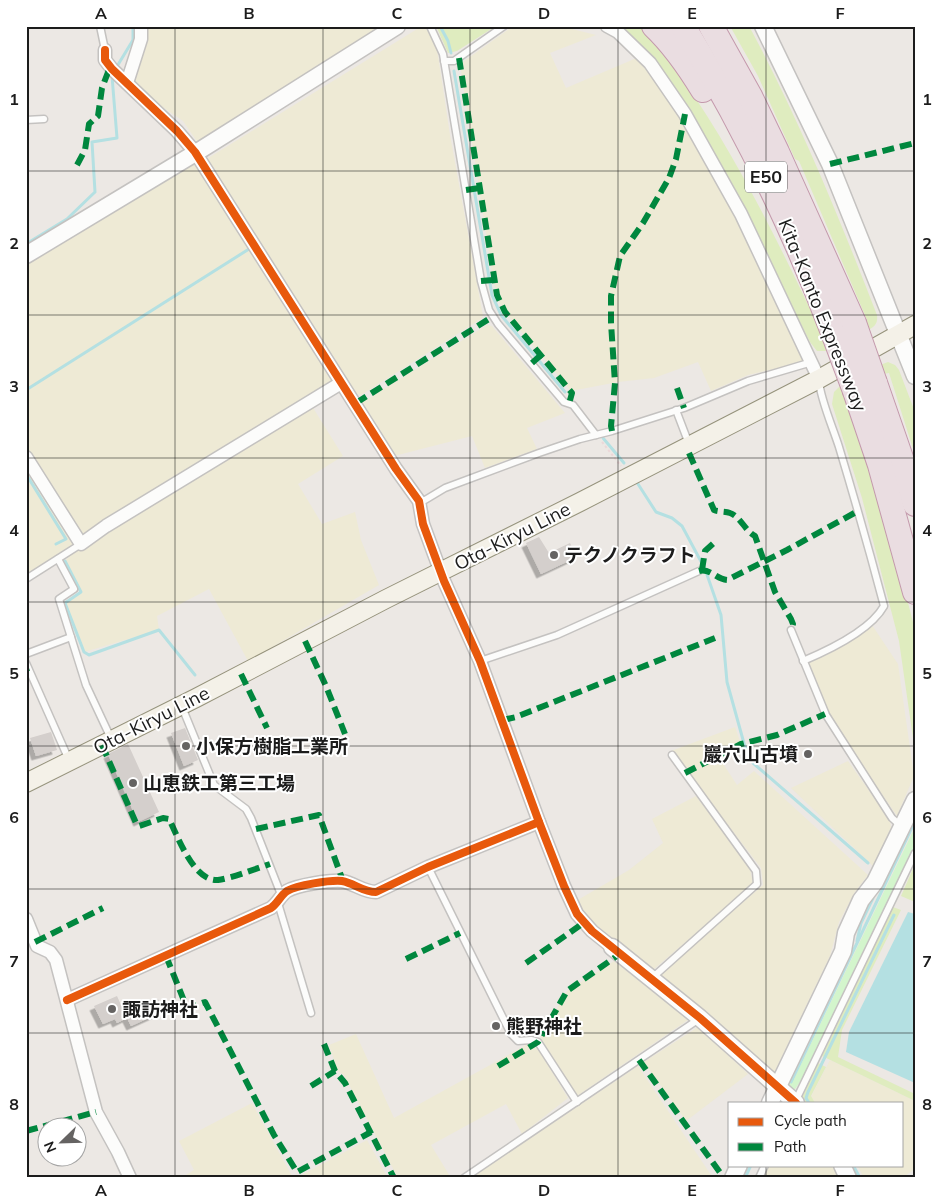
<svg xmlns="http://www.w3.org/2000/svg" width="941" height="1204" font-family="Mulish,'Noto Sans JP',sans-serif">
	<style>
		.farmland { fill: #eeead5 }
		.grass { fill: #dfecbf }
		.park { fill: #d3f5cc }
		.water { fill: #b4e0e2 }
		.lines { fill: none; stroke-linecap: round; stroke-linejoin: round }
		.stream { stroke: #b4e0e2; stroke-width: 3 }
		.building { fill: #d4cfcc; filter: url(#shadow) }
		.service-casing { stroke: #c4c2c0; stroke-width: 9 }
		.minor-casing { stroke: #c4c2c0; stroke-width: 15 }
		.tertiary-casing { stroke: #c4c2c0; stroke-width: 19 }
		.secondary-casing { stroke: #96937c; stroke-width: 20 }
		.motorway-casing { stroke: #c499ac; stroke-width: 26 }
		.path { stroke: #ebd7d8; stroke-width: 2; stroke-dasharray: 2.5 2.5; stroke-linecap: butt }
		.service { stroke: #fcfcfb; stroke-width: 6 }
		.minor { stroke: #fcfcfb; stroke-width: 12 }
		.tertiary { stroke: #fcfcfb; stroke-width: 16 }
		.secondary { stroke: #f4f1e8; stroke-width: 18 }
		.motorway { stroke: #eadde1; stroke-width: 24 }
		.motorway-bridge-casing { stroke: #c499ac; stroke-width: 26; stroke-linecap: butt }
		.motorway-bridge { stroke: #eadde1; stroke-width: 24 }
		.quiet { stroke: #00873e; stroke-width: 6; stroke-dasharray: 12 6; stroke-linecap: butt }
		.cycleway-casing { stroke: #fff; stroke-width: 11 }
		.cycleway { stroke: #e8590c; stroke-width: 8 }
		.grid { fill: none; stroke: #1c1c1c; stroke-width: 1; stroke-opacity: 0.55 }
		.poi-dot { fill: #656362; stroke: #fff; stroke-width: 2 }
		.labels { text-anchor: middle; stroke-width: 4; stroke-linejoin: round; paint-order: stroke }
		.shield { fill: #fff; stroke: #606060; stroke-width: 1 }
		.shield-label { font-size: 18px; font-weight: bold; fill: #1c1c1c }
		.street-label { font-size: 19px; fill: #1c1c1c; stroke: #fff }
		.poi-label { font-size: 19px; font-weight: bold; fill: #1c1c1c; stroke: #fff; text-anchor: start }
		.neatline { fill: none; stroke: #1c1c1c; stroke-width: 2 }
		.grid-label { font-size: 16px; text-anchor: middle; font-weight: bold; fill: #1c1c1c }
	</style>
	<defs>
		<filter id="shadow"><feDropShadow dx="-4.5" dy="4.5" stdDeviation="0" flood-color="#0004"/></filter>
	</defs>
	<rect width="100%" height="100%" fill="#ece8e4"/>
	<g class="farmland">
		<polygon points="141,26 397,26 202,149 183,121 127,83"/>
		<polygon points="422,26 427,30 437,49 450,135 483,316 481,319 361,395 354,393 205,160"/>
		<polygon points="516,26 560,26 596,35 550,53 566,88 639,57 658,82 714,172 806,357 803,362 748,375 711,391 698,362 654,378 618,382 571,391 505,312 500,304 493,280 460,64 509,29"/>
		<polygon points="195,152 341,383 310,403 343,456 298,484 322,524 355,512 361,540 379,585 248,661 209,589 157,616 159,630 84,652 65,603 81,592 65,561 79,546 26,578 26,255"/>
		<polygon points="487,325 492,326 565,413 527,428 537,449 485,468 472,436 394,456 363,408 363,402"/>
		<polygon points="872,625 898,664 914,776 897,816 863,767 827,710 809,663"/>
		<polygon points="735,727 741,744 718,756 737,785 754,771 868,875 855,892 839,922 830,956 773,1075 658,976 763,885 761,868 671,751"/>
		<polygon points="848,761 890,820 891,828 873,866 791,788"/>
		<polygon points="696,796 750,868 753,884 653,970 591,921 576,901 629,870 663,843 652,819"/>
		<polygon points="614,961 688,1020 574,1098 538,1042 567,991"/>
		<polygon points="698,1027 748,1074 686,1121 644,1062"/>
		<polygon points="356,1034 394,1118 528,1044 538,1049 568,1098 522,1134 506,1104 431,1145 451,1178 398,1178 344,1075 338,1071 329,1045"/>
		<polygon points="830,1060 915,1101 915,1169 902,1178 864,1178 857,1165 902,1165 902,1103 815,1103 811,1097"/>
		<polygon points="638,1066 713,1178 471,1178"/>
		<polygon points="252,1103 293,1178 181,1178 194,1170 179,1141"/>
		<polygon points="367,1140 388,1178 296,1178"/>
		<polygon points="769,1165 832,1165 840,1178 763,1178"/>
	</g>
	<g class="grass">
		<polygon points="436,26 496,26 457,51 448,53"/>
		<path d="M 618,26 C 624,26 632,25 637,26 C 648,29 662,50 668,59 C 733,146 780,246 827,344 L 828,351 L 817,351 L 810,342 L 773,268 L 652,57 L 636,41 Z"/>
		<path d="M 730,26 L 749,26 C 799,119 839,217 877,315 C 878,323 875,327 868,330 L 864,322 L 867,320 L 799,161 L 795,159 L 758,76 Z"/>
		<polygon points="888,362 895,365 899,370 915,412 915,455 889,373 883,374 880,365"/>
		<polygon points="841,385 886,517 915,630 915,752 899,641 862,498 832,404 834,392"/>
		<polygon points="915,864 915,902 901,896"/>
		<polygon points="893,907 901,910 842,1030 838,1057 915,1094 915,1101 822,1056"/>
		<polygon points="818,1063 826,1067 811,1096 815,1103 803,1103 802,1098"/>
	</g>
	<polygon class="park" points="915,827 915,846 806,1073 795,1089 789,1090 784,1087 788,1079 794,1079"/>
	<polygon class="water" points="908,912 915,914 915,1083 846,1052 849,1032"/>
	<g class="lines">
		<g class="stream">
			<polyline points="440,26 448,41 451,53"/>
			<polyline points="116,68 133,40 133,26"/>
			<polyline points="454,71 492,295 501,315 565,392"/>
			<polyline points="26,244 67,219 95,192 92,142 117,138 112,76 113,74"/>
			<polyline points="26,390 249,249"/>
			<polyline points="603,438 624,463"/>
			<polyline points="26,474 66,539 56,544"/>
			<polyline points="638,484 656,512 672,518 682,526 705,569 721,615 727,682 745,747 753,763 868,863"/>
			<polyline points="65,561 81,592 65,603 84,652 89,655 159,630 195,675"/>
			<polyline points="857,941 861,923 873,898"/>
			<polyline points="791,1082 915,821"/>
			<polyline points="809,1103 806,1098 808,1092 894,915"/>
			<polyline points="853,1165 860,1178"/>
			<polyline points="745,1178 751,1165"/>
		</g>
	</g>
	<g class="building">
		<polygon points="539,537 549,553 570,543 577,557 541,574 526,543"/>
		<polygon points="185,728 198,760 184,766 171,733"/>
		<polygon points="51,732 57,750 36,756 30,738"/>
		<polygon points="128,744 159,812 138,822 108,754"/>
		<polygon points="117,996 125,1014 158,999 164,1011 131,1026 127,1018 117,1023 115,1019 103,1024 94,1006"/>
	</g>
	<g class="lines">
		<defs>
			<g id="service">
				<polyline points="100,26 105,50"/>
				<polyline points="430,26 443,54 481,281 489,310 498,324 564,402 573,405 596,435"/>
				<polyline points="444,61 454,61 504,26"/>
				<polyline points="26,120 44,119"/>
				<polyline points="676,410 689,444"/>
				<polyline points="419,501 425,500 445,488 539,453 580,439 612,431 684,408 748,381 812,362"/>
				<polyline points="58,559 74,589 59,599 86,685 108,732 113,738"/>
				<polyline points="26,579 81,544"/>
				<polyline points="791,630 826,715 892,818 901,826"/>
				<polyline points="26,654 71,637"/>
				<polyline points="480,661 557,635 699,571"/>
				<path d="M 803,661 C 829,650 870,631 884,606 C 870,553 855,500 839,447 C 833,428 820,398 819,381"/>
				<polyline points="26,663 69,760"/>
				<polyline points="182,707 214,785 246,809 251,818 282,897"/>
				<polyline points="428,867 511,1034 518,1041 531,1040 538,1042 577,1102"/>
				<polyline points="278,903 311,1013"/>
				<polyline points="652,978 757,884 756,871 672,755"/>
				<polyline points="795,1102 915,853"/>
				<polyline points="464,1178 699,1019"/>
				<polyline points="759,1178 765,1165"/>
			</g>
			<g id="minor">
				<polyline points="607,26 618,32 650,63 685,114 741,214 819,379"/>
				<polyline points="105,50 105,60 112,69 177,131 195,152 396,469 419,501 423,524 444,581 480,661 539,822 564,886 577,914 592,931 612,947"/>
				<polyline points="127,83 141,39 141,26"/>
				<polyline points="26,457 81,544 106,526 341,383"/>
				<polyline points="26,919 37,946 50,952 56,960 96,1112 118,1152 130,1178"/>
				<path d="M 67,1000 L 271,908 C 278,903 280,896 287,891 C 297,885 330,880 342,881 C 354,883 363,892 376,892 L 428,867 L 539,822"/>
			</g>
			<g id="tertiary">
				<polyline points="763,26 830,164 915,376"/>
				<polyline points="26,255 202,149 397,26"/>
				<polyline points="612,947 700,1018 796,1103"/>
				<polyline points="770,1103 843,951 846,933 861,900 875,882 915,800"/>
				<polyline points="842,1165 848,1178"/>
				<polyline points="733,1178 739,1165"/>
			</g>
			<polyline id="secondary" points="26,783 196,698 386,599 580,502 819,379 915,325"/>
			<g id="motorway">
				<path d="M 654,26 C 674,45 689,67 703,90"/>
				<path d="M 683,26 C 743,124 793,227 834,335"/>
				<polyline points="711,26 750,96 777,152 854,323"/>
				<polyline points="875,383 901,458 915,504"/>
				<polyline points="855,391 880,465 915,592"/>
			</g>
		</defs>
		<use href="#service" class="service-casing"/>
		<use href="#minor" class="minor-casing"/>
		<use href="#tertiary" class="tertiary-casing"/>
		<use href="#secondary" class="secondary-casing"/>
		<use href="#motorway" class="motorway-casing"/>
		<polyline class="path" points="602,442 621,466"/>
		<use href="#service" class="service"/>
		<use href="#minor" class="minor"/>
		<use href="#tertiary" class="tertiary"/>
		<use href="#secondary" class="secondary"/>
		<use href="#motorway" class="motorway"/>
		<defs>
			<g id="motorway-bridge">
				<polyline points="854,323 875,383"/>
				<polyline points="834,335 855,391"/>
			</g>
		</defs>
		<use href="#motorway-bridge" class="motorway-bridge-casing"/>
		<use href="#motorway-bridge" class="motorway-bridge"/>
		<g class="quiet">
			<polyline points="459,58 497,295 505,312 572,393 569,404"/>
			<polyline points="830,164 915,143"/>
			<polyline points="77,165 85,150 89,124 98,116 102,88 110,67"/>
			<polyline points="466,190 479,188"/>
			<polyline points="481,281 493,280"/>
			<polyline points="532,363 541,355"/>
			<polyline points="677,388 684,408"/>
			<polyline points="356,403 492,317"/>
			<polyline points="612,431 611,426 615,383 611,323 611,296 620,256 643,223 669,178 676,159 685,114"/>
			<path d="M 689,453 L 714,510 C 719,512 725,511 730,513 C 741,517 745,531 755,536 L 775,592 L 791,619 L 793,624 L 791,630"/>
			<polyline points="702,570 705,551 716,541"/>
			<path d="M 699,571 C 710,568 716,579 727,580 L 787,550 L 858,511"/>
			<polyline points="305,641 326,686 345,734"/>
			<polyline points="26,669 29,668"/>
			<polyline points="241,674 267,728"/>
			<polyline points="503,720 516,717 715,638"/>
			<path d="M 102,745 L 136,823 L 139,826 L 163,818 L 169,819 C 178,837 194,882 218,880 C 232,878 255,869 270,864"/>
			<polyline points="685,773 741,744 777,735 825,714"/>
			<polyline points="256,829 319,815 343,881"/>
			<polyline points="35,942 103,908"/>
			<polyline points="166,956 187,1008 205,1002 274,1135 297,1172 371,1132"/>
			<polyline points="406,959 460,933"/>
			<polyline points="526,963 585,922"/>
			<polyline points="324,1044 335,1071 345,1083 394,1178"/>
			<polyline points="639,1060 724,1178"/>
			<polyline points="498,1066 538,1042 567,991 621,953"/>
			<polyline points="311,1086 335,1071"/>
			<polyline points="26,1131 96,1112"/>
		</g>
		<defs>
			<g id="cycleway">
				<polyline points="105,50 105,60 112,69 177,131 195,152 396,469 419,501 423,524 444,581 480,661 539,822 564,886 577,914 592,931 700,1018 796,1103"/>
				<path d="M 67,1000 L 271,908 C 278,903 280,896 287,891 C 297,885 330,880 342,881 C 354,883 363,892 376,892 L 428,867 L 539,822"/>
			</g>
		</defs>
		<use href="#cycleway" class="cycleway-casing"/>
		<use href="#cycleway" class="cycleway"/>
	</g>
	<path class="grid" d="M 175,26 L 175,1178M 323,26 L 323,1178M 470,26 L 470,1178M 618,26 L 618,1178M 766,26 L 766,1103M 26,171 L 915,171M 26,315 L 915,315M 26,458 L 915,458M 26,602 L 915,602M 26,746 L 915,746M 26,889 L 915,889M 26,1033 L 915,1033M 766,1165 L 766,1178"/>
	<g class="poi-dot">
		<circle cx="554" cy="555" r="5"/>
		<circle cx="186" cy="746" r="5"/>
		<circle cx="808" cy="754" r="5"/>
		<circle cx="133" cy="783" r="5"/>
		<circle cx="112" cy="1009" r="5"/>
		<circle cx="496" cy="1026" r="5"/>
	</g>
	<g class="labels">
		<rect class="shield" x="745" y="161.5" width="42" height="31" rx="4"/>
		<g class="shield-label">
			<text x="766" y="183">E50</text>
		</g>
		<g class="street-label">
			<text transform="translate(823 315) rotate(68)" y="7">Kita-Kanto Expressway</text>
			<text transform="translate(512 536) rotate(-27)" y="7">Ota-Kiryu Line</text>
			<text transform="translate(151 720) rotate(-27)" y="7">Ota-Kiryu Line</text>
		</g>
		<g class="poi-label">
			<text x="564" y="562">テクノクラフト</text>
			<text x="196" y="753">小保方樹脂工業所</text>
			<text x="798" y="761" text-anchor="end">巖穴山古墳</text>
			<text x="143" y="790">山恵鉄工第三工場</text>
			<text x="122" y="1016">諏訪神社</text>
			<text x="506" y="1033">熊野神社</text>
		</g>
	</g>
	<rect width="941" height="1204" fill="none" stroke="#ffffff" stroke-width="55"/>
	<rect x="728" y="1102" width="175" height="65" fill="#ffffff" stroke="#a4a4a4"/>
	<rect x="738" y="1118" width="25" height="8" fill="#e8590c" stroke="#a4a4a4"/>
	<text x="774" y="1126" font-size="15" fill="#1c1c1c">Cycle path</text>
	<rect x="738" y="1143" width="25" height="8" fill="#00873e" stroke="#a4a4a4"/>
	<text x="774" y="1152" font-size="15" fill="#1c1c1c">Path</text>
	<g transform="translate(62 1142) rotate(247)"><circle r="24" fill="#ffffff" stroke="#a4a4a4"/>
	<path d="M0-4L9 19L0 12L-9 19Z" fill="#656362"/>
	<text y="-8" font-size="14" font-weight="bold" text-anchor="middle" fill="#1c1c1c">N</text>
	</g>
	<rect x="28" y="28" width="886" height="1148" class="neatline"/>
	<g class="grid-label">
		<text x="101" y="19">A</text>
		<text x="249" y="19">B</text>
		<text x="397" y="19">C</text>
		<text x="544" y="19">D</text>
		<text x="692" y="19">E</text>
		<text x="840" y="19">F</text>
		<text x="14" y="105">1</text>
		<text x="927" y="105">1</text>
		<text x="14" y="249">2</text>
		<text x="927" y="249">2</text>
		<text x="14" y="392">3</text>
		<text x="927" y="392">3</text>
		<text x="14" y="536">4</text>
		<text x="927" y="536">4</text>
		<text x="14" y="679">5</text>
		<text x="927" y="679">5</text>
		<text x="14" y="823">6</text>
		<text x="927" y="823">6</text>
		<text x="14" y="967">7</text>
		<text x="927" y="967">7</text>
		<text x="14" y="1110">8</text>
		<text x="927" y="1110">8</text>
		<text x="101" y="1196">A</text>
		<text x="249" y="1196">B</text>
		<text x="397" y="1196">C</text>
		<text x="544" y="1196">D</text>
		<text x="692" y="1196">E</text>
		<text x="840" y="1196">F</text>
	</g>
</svg>
